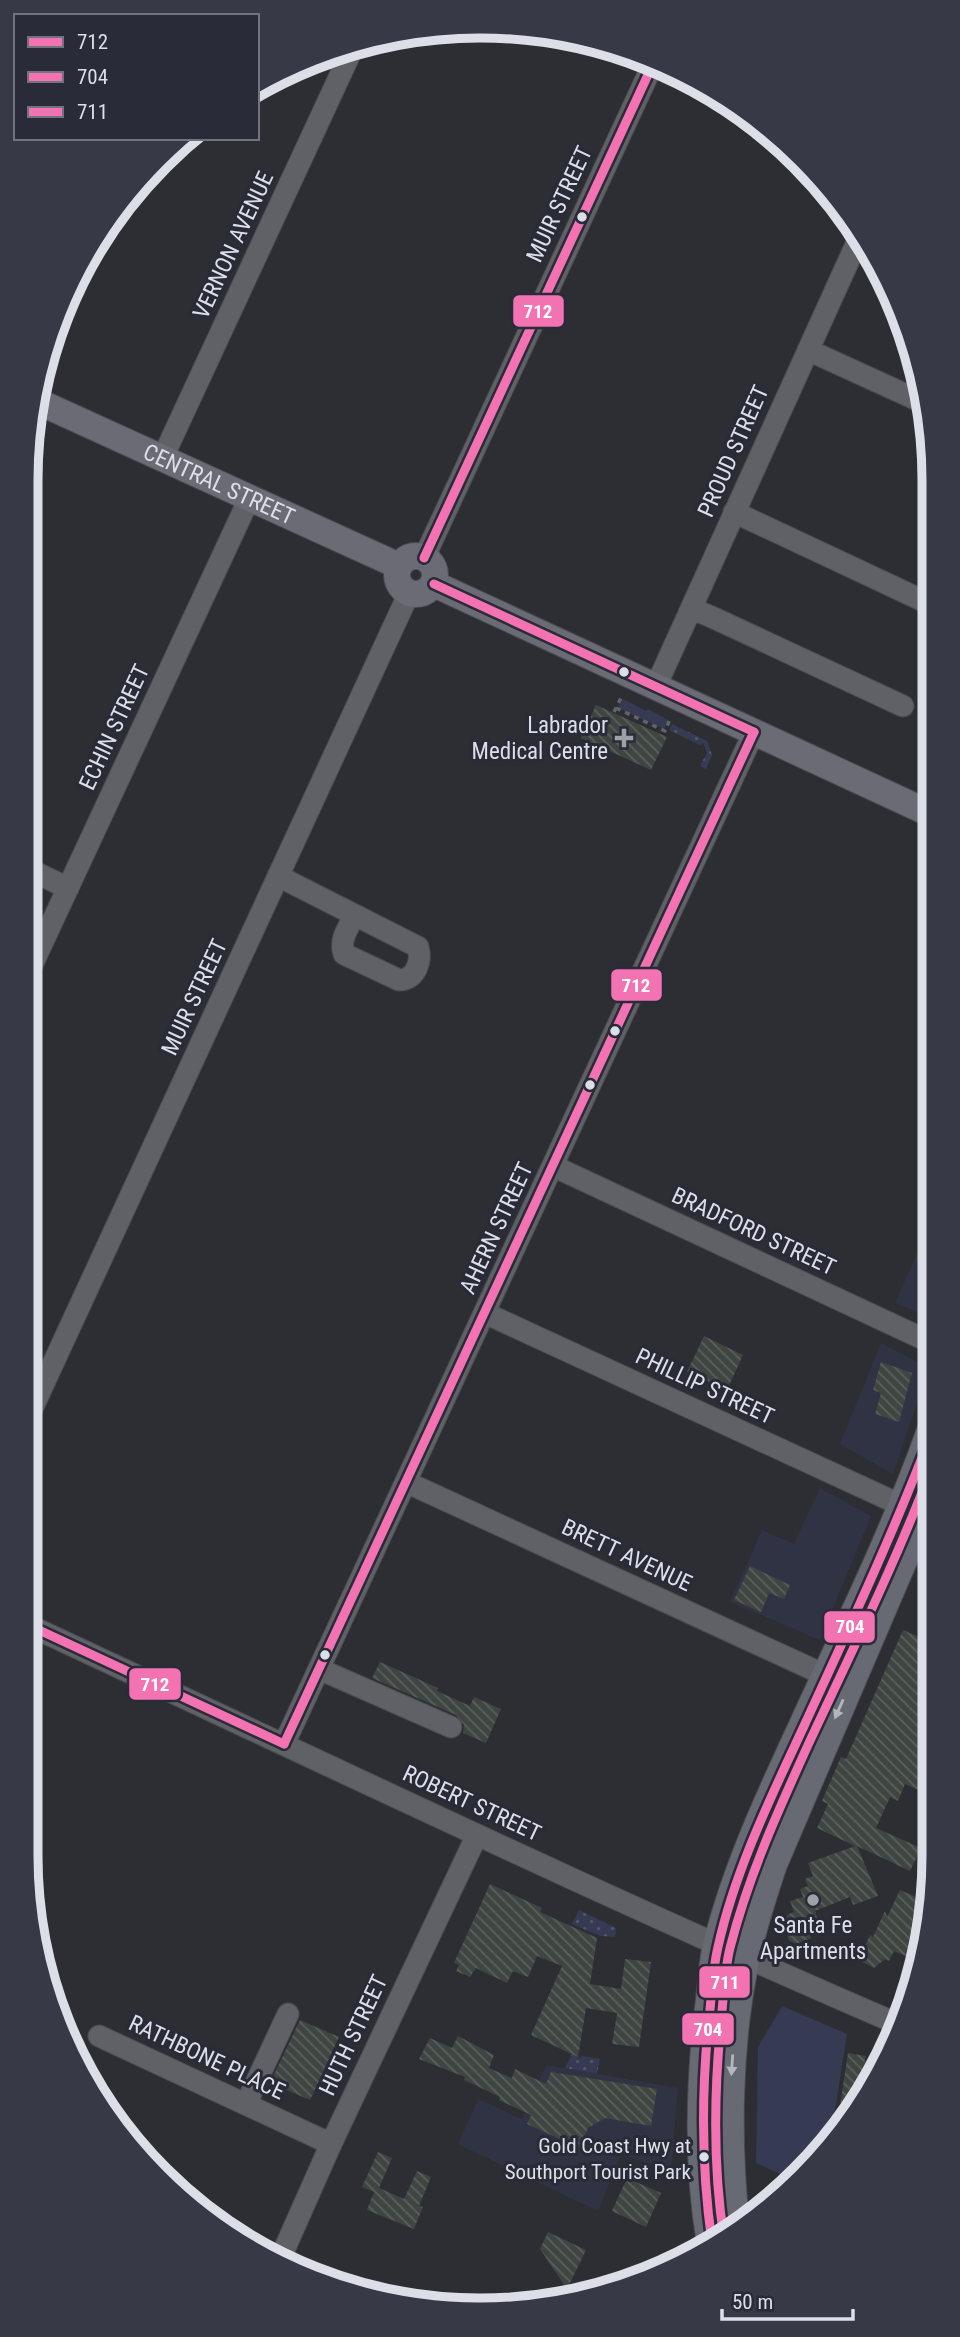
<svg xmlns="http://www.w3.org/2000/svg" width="960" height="2337" font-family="'Roboto Condensed',sans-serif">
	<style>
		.built { fill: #303344 }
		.grass { fill: #363b53 }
		.garden { fill: url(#garden-dots) }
		.building { fill: url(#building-back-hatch) }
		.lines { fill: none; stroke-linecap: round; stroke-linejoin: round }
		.minor-casing { stroke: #4a4b51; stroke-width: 23 }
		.major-casing { stroke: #4a4b51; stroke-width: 28 }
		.highway-casing { stroke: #4a4b51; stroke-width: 32 }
		.path { stroke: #626367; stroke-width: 3.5; stroke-dasharray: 5 5; stroke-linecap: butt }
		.minor { stroke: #606167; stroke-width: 21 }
		.major { stroke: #6a6b75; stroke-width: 26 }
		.highway { stroke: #676973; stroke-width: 30 }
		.bus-1-casing { stroke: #292b38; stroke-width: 14 }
		.bus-2-casing { stroke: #292b38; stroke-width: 14 }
		.bus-3-casing { stroke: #292b38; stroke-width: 14 }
		.bus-1 { stroke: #f272b2; stroke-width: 9 }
		.bus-2 { stroke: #f272b2; stroke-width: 9 }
		.bus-3 { stroke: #f272b2; stroke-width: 9 }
		.oneway { fill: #b4b6bf }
		.bus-dot { fill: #dddfe8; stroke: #292b38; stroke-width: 2.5 }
		.poi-dot { fill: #9fa1a9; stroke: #292b38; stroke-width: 2.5 }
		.labels { text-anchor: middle; stroke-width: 6; stroke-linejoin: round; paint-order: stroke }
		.bus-label { font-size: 21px; fill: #dddfe8; stroke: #292b38; text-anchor: end }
		.street-label { font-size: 23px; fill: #dddfe8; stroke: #292b38 }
		.poi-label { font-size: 23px; fill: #dddfe8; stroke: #292b38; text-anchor: end }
		.rim { fill: none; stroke: #dddfe8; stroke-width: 9 }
		.line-badge { stroke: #292b38; stroke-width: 2.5 }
		.badge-label { font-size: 19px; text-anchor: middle; font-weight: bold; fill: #fff }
	</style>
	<defs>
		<pattern id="garden-dots" width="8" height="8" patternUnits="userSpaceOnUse" patternTransform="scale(1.75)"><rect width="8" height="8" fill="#363b53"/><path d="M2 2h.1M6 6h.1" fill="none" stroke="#53576c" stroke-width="1.8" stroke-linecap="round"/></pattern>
		<pattern id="building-back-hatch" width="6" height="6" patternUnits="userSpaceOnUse" patternTransform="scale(1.75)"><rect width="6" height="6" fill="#3f4641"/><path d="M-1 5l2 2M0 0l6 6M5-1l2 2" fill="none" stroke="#5a605c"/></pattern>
	</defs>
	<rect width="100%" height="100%" fill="#2c2e34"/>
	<g class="built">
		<polygon points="919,1249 932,1254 932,1318 895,1303"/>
		<polygon points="881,1343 929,1368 893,1474 840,1444"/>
		<polygon points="820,1488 871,1516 820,1640 730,1602 762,1530 794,1544"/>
		<polygon points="546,2065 678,2088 671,2171 621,2154 598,2211 458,2144 478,2099 522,2119"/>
	</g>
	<g class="grass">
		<polygon points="623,699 646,711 648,709 668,720 664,729 618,708"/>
		<polygon points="782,2006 847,2034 830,2142 791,2179 756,2163 758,2047"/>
	</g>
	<g class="garden">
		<polygon points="672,724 707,741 712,755 706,769 700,766 707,753 704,743 700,745 669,730"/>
		<polygon points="579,1910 616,1928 615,1937 600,1936 572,1924"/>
		<polygon points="572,2054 581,2058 582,2056 600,2059 597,2074 565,2068"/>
	</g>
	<g class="building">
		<polygon points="596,705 667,737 651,770 581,738"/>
		<polygon points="704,1336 743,1355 727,1390 687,1372"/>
		<polygon points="881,1362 912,1373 899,1422 875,1414 881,1393 873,1390"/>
		<polygon points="750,1566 790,1585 784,1599 769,1593 761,1612 734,1600"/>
		<polygon points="903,1630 933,1643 934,1797 905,1784 898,1801 890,1797 876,1828 921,1848 910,1871 857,1846 878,1896 853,1905 850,1897 815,1911 821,1928 809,1933 811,1938 796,1944 789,1940 784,1927 787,1915 794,1912 790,1901 803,1897 800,1889 808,1886 805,1879 813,1876 808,1863 855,1846 817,1828 828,1804 822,1801 841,1757 846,1759"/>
		<polygon points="380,1662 438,1688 437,1691 470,1706 474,1697 501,1709 486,1743 463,1733 464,1725 456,1715 372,1678"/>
		<polygon points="490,1884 542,1908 540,1912 597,1938 590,1984 621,1989 625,1959 651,1962 639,2047 612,2044 617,2013 586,2008 578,2057 531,2035 562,1966 537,1956 528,1977 513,1971 507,1983 476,1968 470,1977 456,1971 459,1965 454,1963"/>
		<polygon points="900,1890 925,1901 917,1917 924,1919 917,1961 894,1951 889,1961 885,1959 874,1968 858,1960 870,1935 873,1937 885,1911 887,1917"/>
		<polygon points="300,2020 339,2037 310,2100 270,2083"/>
		<polygon points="458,2036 494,2055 489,2068 512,2078 515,2069 546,2084 551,2072 657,2089 651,2126 605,2118 588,2128 579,2148 527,2124 531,2115 499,2100 500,2097 464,2080 465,2077 419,2059 430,2038 452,2048"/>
		<polygon points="848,2053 866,2056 864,2066 875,2068 840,2134 835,2138"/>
		<polygon points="378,2152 392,2158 379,2188 404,2199 417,2171 431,2177 419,2206 423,2207 414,2229 367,2210 374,2192 362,2187"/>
		<polygon points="627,2178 661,2193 646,2227 612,2211"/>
		<polygon points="548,2232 586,2250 567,2289 540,2249"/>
	</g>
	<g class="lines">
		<defs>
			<g id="minor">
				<polyline points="808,350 924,403"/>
				<polyline points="162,459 350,54"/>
				<polyline points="734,512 930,604"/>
				<polyline points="424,558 653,64"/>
				<polyline points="689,613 700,612 714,618 903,706"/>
				<polyline points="656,686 859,238"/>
				<polyline points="26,868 68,888"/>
				<path d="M 278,876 L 418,947 C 422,961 416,980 399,980 L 344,954 C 339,940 348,928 355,915"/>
				<polyline points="26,978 249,499"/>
				<polyline points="553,1166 932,1343"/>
				<polyline points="485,1313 903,1506"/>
				<polyline points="26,1422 409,593"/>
				<polyline points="406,1482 827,1676"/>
				<path d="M 26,1624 C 316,1759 605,1898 898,2024"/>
				<polyline points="319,1669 451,1727"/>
				<polyline points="284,1744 754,732"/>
				<polyline points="99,2036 331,2144"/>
				<polyline points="246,2104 288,2014"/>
				<polyline points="280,2259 331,2144 477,1835"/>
			</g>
			<g id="major">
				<path id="s1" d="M 39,402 L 399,566"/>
				<circle cx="416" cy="575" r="19"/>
				<polyline points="434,584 931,814"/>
			</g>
			<g id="highway">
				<path d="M 735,2232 C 725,2144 726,2043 745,1956 C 752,1925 762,1894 772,1864 L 933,1488"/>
				<path d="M 712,2243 C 698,2162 701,2080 711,2000 C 713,1981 714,1960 719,1942 C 738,1868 770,1799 802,1730 C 847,1631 897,1531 933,1428"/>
			</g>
		</defs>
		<use href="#minor" class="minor-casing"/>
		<use href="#major" class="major-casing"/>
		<use href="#highway" class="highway-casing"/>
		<g class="path">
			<polyline points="616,708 665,731 670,719"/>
			<polyline points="614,712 622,696"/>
		</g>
		<use href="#minor" class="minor"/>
		<use href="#major" class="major"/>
		<use href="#highway" class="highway"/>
		<defs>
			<g id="bus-1">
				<polyline points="424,558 653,64"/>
				<polyline points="434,584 754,732"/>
				<polyline points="26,1624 284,1744"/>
				<polyline points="284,1744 754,732"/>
			</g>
			<path id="bus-2" d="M 712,2243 C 701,2165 701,2088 710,2010 C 712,1989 713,1968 718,1947 C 735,1870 771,1797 804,1726 C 849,1628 895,1530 933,1429"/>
			<path id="bus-3" d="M 724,2238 C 712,2162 714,2087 722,2011 C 724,1990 725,1968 730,1948 C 748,1877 778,1811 808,1745 C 851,1653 897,1560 933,1464"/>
		</defs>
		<use href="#bus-1" class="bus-1-casing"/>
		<use href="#bus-2" class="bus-2-casing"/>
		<use href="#bus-3" class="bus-3-casing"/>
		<use href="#bus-1" class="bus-1"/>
		<use href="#bus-2" class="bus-2"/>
		<use href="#bus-3" class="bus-3"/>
	</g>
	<defs><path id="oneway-solid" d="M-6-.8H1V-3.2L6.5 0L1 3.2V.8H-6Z" transform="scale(1.75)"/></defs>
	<g class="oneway">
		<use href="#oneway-solid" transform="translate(839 1709) rotate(114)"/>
		<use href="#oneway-solid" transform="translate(732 2065) rotate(94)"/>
	</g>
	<g class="bus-dot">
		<circle cx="582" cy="217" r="6"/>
		<circle cx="624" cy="672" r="6"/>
		<circle cx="615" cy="1031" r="6"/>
		<circle cx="590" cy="1085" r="6"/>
		<circle cx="325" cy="1655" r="6"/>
		<circle cx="704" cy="2157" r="6"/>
	</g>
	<g class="poi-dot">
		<path d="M620.5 727.5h7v7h7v7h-7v7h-7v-7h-7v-7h7z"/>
		<circle cx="813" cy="1900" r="7"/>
	</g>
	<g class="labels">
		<g class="bus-label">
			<text x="691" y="2153">Gold Coast Hwy at<tspan x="691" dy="26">Southport Tourist Park</tspan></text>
		</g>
		<g class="street-label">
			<text transform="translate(559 204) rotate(-65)" y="8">MUIR STREET</text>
			<text transform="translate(233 245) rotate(-65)" y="8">VERNON AVENUE</text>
			<text transform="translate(733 451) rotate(-66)" y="8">PROUD STREET</text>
			<text dy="8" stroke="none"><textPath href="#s1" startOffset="198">CENTRAL STREET</textPath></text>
			<text transform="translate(114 727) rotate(-65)" y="8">ECHIN STREET</text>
			<text transform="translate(194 997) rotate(-65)" y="8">MUIR STREET</text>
			<text transform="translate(496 1228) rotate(-65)" y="8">AHERN STREET</text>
			<text transform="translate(754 1231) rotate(25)" y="8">BRADFORD STREET</text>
			<text transform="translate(705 1386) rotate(25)" y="8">PHILLIP STREET</text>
			<text transform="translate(627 1555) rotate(25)" y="8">BRETT AVENUE</text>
			<text transform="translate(472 1803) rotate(25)" y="8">ROBERT STREET</text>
			<text transform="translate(353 2035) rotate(-65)" y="8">HUTH STREET</text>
			<text transform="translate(207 2057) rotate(25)" y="8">RATHBONE PLACE</text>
		</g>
		<g class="poi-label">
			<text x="608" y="733">Labrador<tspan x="608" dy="26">Medical Centre</tspan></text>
			<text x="813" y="1933" text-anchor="middle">Santa Fe<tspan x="813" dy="26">Apartments</tspan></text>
		</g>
	</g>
	<path d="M0 0H960V2337H0ZM480 38H480A442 442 0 0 1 922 480V1856A442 442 0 0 1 480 2298H480A442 442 0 0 1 38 1856V480A442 442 0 0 1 480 38Z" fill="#373946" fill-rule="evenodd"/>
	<path class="rim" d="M480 38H480A442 442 0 0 1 922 480V1856A442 442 0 0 1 480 2298H480A442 442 0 0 1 38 1856V480A442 442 0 0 1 480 38Z"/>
	<g class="line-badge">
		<rect x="512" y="294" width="53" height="34" rx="7" fill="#f272b2"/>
		<rect x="610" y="968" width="53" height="34" rx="7" fill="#f272b2"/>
		<rect x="823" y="1610" width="53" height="34" rx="7" fill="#f272b2"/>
		<rect x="128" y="1667" width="54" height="34" rx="7" fill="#f272b2"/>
		<rect x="698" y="1965" width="53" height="34" rx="7" fill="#f272b2"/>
		<rect x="681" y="2012" width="54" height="34" rx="7" fill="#f272b2"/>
	</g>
	<g class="badge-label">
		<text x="538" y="318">712</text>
		<text x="636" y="992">712</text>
		<text x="850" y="1633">704</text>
		<text x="155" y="1691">712</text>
		<text x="725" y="1989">711</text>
		<text x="708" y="2036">704</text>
	</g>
	<rect x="14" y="14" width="245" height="126" fill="#292b38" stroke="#71737e" stroke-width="2"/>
	<rect x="28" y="37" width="35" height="10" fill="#f272b2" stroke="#71737e" stroke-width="2"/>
	<text x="77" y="49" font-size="21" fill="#dddfe8">712</text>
	<rect x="28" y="72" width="35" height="10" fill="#f272b2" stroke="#71737e" stroke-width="2"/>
	<text x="77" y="84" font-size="21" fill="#dddfe8">704</text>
	<rect x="28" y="107" width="35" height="10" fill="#f272b2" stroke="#71737e" stroke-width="2"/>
	<text x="77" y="119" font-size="21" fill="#dddfe8">711</text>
	<path d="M722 2309v10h131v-10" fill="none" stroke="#dddfe8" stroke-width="3.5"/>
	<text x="732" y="2309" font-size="21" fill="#dddfe8" stroke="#292b38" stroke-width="5" paint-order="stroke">50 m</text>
</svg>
